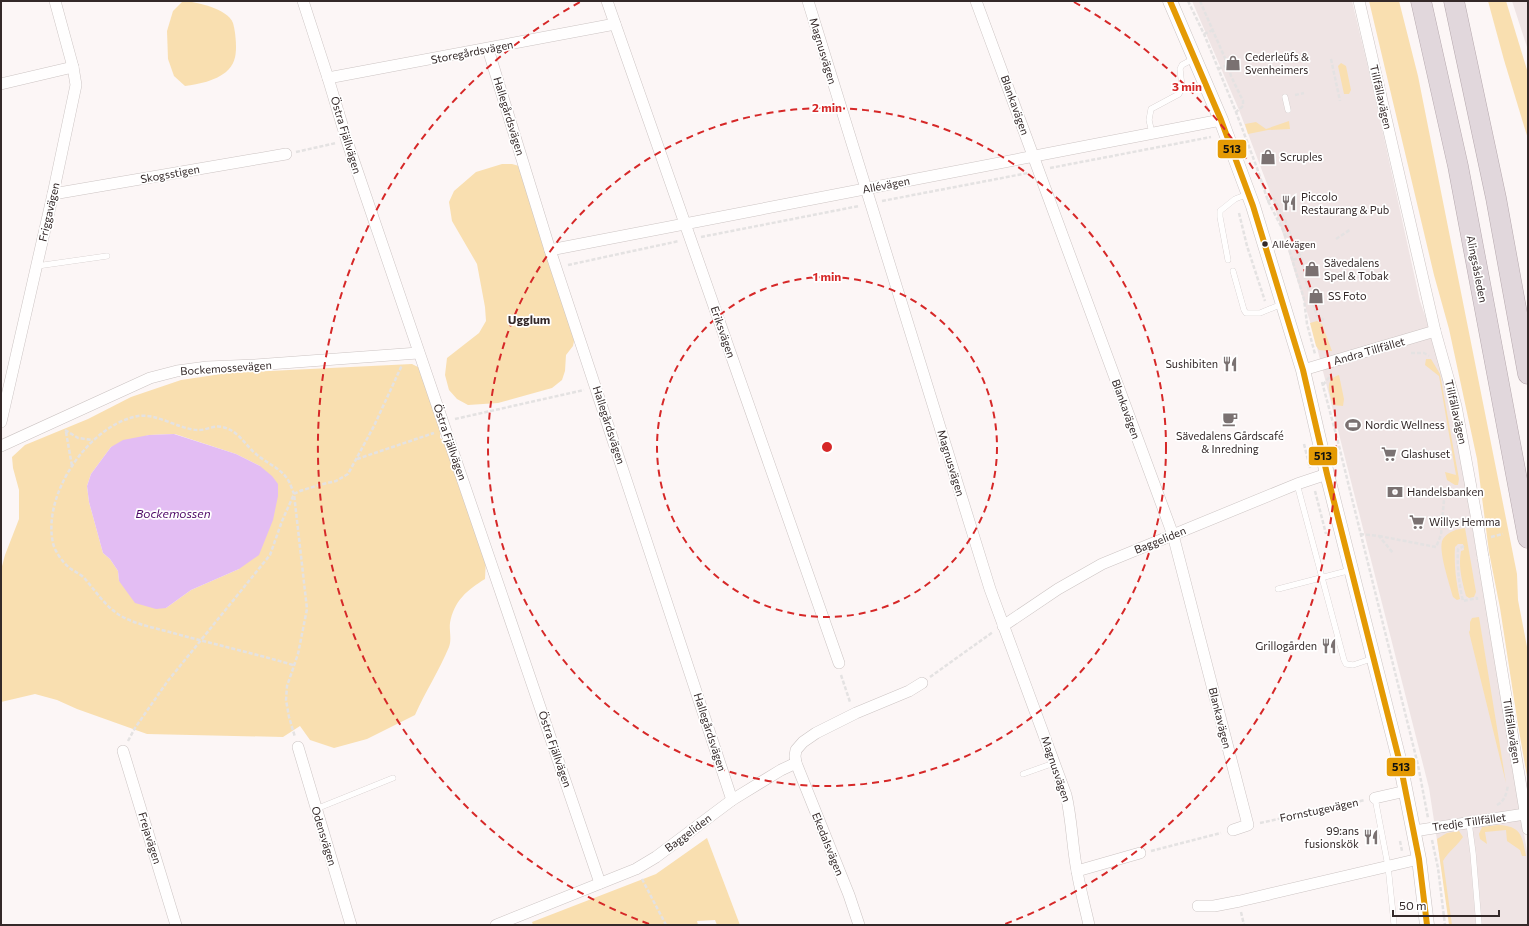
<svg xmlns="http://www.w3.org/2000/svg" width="1529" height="926" font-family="Commissioner,sans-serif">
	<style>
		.built { fill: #efe4e4 }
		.green { fill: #f9dfb0; fill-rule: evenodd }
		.water { fill: #e3bdf3 }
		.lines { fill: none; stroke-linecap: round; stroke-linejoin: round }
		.service-casing { stroke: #ccc4c3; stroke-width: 6 }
		.minor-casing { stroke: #ccc4c3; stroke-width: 12 }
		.tertiary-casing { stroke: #ccc4c3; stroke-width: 15 }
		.motorway-casing { stroke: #b6a9ae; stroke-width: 21 }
		.path { stroke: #e4e2e2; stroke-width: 2.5; stroke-dasharray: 4 2; stroke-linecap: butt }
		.service { stroke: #fffefe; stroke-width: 5.5 }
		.minor { stroke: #fffefe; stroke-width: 11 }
		.tertiary { stroke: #fffefe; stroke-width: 14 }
		.motorway { stroke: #e1d7dc; stroke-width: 20 }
		.minor-bridge-casing { stroke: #ccc4c3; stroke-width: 12; stroke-linecap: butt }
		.minor-bridge { stroke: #fffefe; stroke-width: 11 }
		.bus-1-casing { stroke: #fff; stroke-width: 9 }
		.bus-1 { stroke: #e49a04; stroke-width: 6 }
		.ring { fill: none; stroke: #d62828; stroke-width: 2; stroke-dasharray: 7 5 }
		.bus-dot { fill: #342929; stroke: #fff; stroke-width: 1.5 }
		.labels { text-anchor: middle; stroke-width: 3.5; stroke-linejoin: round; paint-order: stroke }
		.bus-label { font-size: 10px; fill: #342929; stroke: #fff; text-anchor: start }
		.street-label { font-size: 11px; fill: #342929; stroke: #fff }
		.poi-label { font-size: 11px; fill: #342929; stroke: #fff; text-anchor: start }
		.neighbourhood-label { font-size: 12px; font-weight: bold; fill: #342929; stroke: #fff }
		.water-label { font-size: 12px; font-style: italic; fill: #4e0867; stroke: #fff }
		.centre { fill: #d62828; stroke: #fff; stroke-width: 2 }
		.ring-label { font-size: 12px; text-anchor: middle; font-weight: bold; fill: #d62828; stroke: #fff; stroke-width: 3.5; stroke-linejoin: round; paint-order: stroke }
		.line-badge { stroke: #fff; stroke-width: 1.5 }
		.pale-badge-label { font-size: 11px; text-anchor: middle; font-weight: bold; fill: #111 }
	</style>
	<rect width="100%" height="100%" fill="#fcf6f6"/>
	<g class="built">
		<polygon points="1192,1 1352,1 1373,88 1420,301 1442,365 1455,424 1528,857 1528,925 1450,925 1429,788 1312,328 1269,189 1239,110"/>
		<polygon points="1512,1 1528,1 1528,50"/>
	</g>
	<g class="green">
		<path d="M 183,1 C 196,2 227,8 233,23 C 235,30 236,40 236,47 C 236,57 234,65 226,72 C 215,81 199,84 185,86 L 174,76 L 168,59 L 167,31 L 173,11 Z"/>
		<polygon points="1369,1 1399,1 1418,76 1517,574 1518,600 1528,652 1528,782 1518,725 1500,608 1489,552 1477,459 1449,329 1434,275"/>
		<polygon points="1488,1 1506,1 1528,73 1528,139 1504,60"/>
		<polygon points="1341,63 1346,66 1351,90 1349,94 1344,94 1338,66"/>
		<polygon points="1289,121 1290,129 1268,130 1248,134 1245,124 1256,122 1266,129"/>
		<polygon points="502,164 512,164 519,166 575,336 573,346 566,355 565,371 562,380 552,388 498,403 468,405 457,399 449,390 445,375 447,358 479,333 486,321 485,307 477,264 452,221 449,202 454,191 476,172"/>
		<polygon points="1317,321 1322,324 1332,351 1319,350 1316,346 1310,323"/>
		<polygon points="1426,359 1431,359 1440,374 1459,479 1458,485 1455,485 1447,480 1445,472 1456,475 1439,376 1425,365"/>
		<path d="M 412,364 L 418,367 L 422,372 L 441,427 L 440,438 L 445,441 L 486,558 L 485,579 C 467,590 454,601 450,623 C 449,630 452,639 449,647 C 439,671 425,692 415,715 L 367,739 L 334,748 L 310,740 L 300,726 L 283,737 L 147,734 L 77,709 L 57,700 L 35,694 L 1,702 L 1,570 L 5,555 L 19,519 L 19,490 L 13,468 L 12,457 L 25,445 L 88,419 L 131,397 L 181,380 L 228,373 ZM 175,434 L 236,454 L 260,466 L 239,569 L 191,590 L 166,608 L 119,581 L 118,571 L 110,559 L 103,553 L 89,502 L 87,486 L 91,474 L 111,447 L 149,435 Z"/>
		<path d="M 1339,375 L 1344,399 L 1343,406 L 1333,405 C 1330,393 1323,380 1339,375 Z"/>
		<path d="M 1465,528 L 1476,592 L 1474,597 L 1469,598 L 1466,596 C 1462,581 1458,566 1461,551 L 1464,550 L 1463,544 L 1458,544 L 1455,547 C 1454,565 1456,582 1460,599 L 1457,600 L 1453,597 C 1450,585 1437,548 1443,539 C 1449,531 1457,529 1465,528 Z"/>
		<polygon points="1479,617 1506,783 1469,632 1470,630 1470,622 1472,618"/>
		<path d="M 1498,825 C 1521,826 1522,835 1526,856 L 1522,856 L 1520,850 L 1507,841 L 1506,830 L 1485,832 L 1487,844 L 1480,839 L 1479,834 L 1482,827 Z"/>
		<path d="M 1459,831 L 1463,837 C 1457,846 1448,852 1443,861 L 1452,925 L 1449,925 L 1437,839 L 1447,833 Z"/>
		<polygon points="707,838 740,925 717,925 715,920 697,921 698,925 533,925 532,922 656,874"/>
	</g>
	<polygon class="water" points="174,434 236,454 260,466 272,476 278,484 278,496 273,520 259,555 239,569 191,590 166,608 156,609 135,603 119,581 118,571 110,559 103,553 89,502 87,486 91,474 111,447 123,440 149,435"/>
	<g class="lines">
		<defs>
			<g id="service">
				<polyline points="1285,97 1288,110"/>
				<polyline points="1152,133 1149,120 1151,109 1179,94 1182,87 1180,69 1182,65 1195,58"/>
				<polyline points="1228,260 1220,217 1220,211 1235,199 1248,194"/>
				<polyline points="37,266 107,256"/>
				<polyline points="1233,271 1244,310 1246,313 1260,313 1282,304"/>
				<polyline points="1297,484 1344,660 1346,664 1353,665 1374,658"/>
				<polyline points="1278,589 1351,570"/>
				<polyline points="1023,774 1054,763"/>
				<polyline points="1375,798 1388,866 1394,924"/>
				<polyline points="316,809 393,778"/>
				<polyline points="1469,823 1473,853 1479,925"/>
			</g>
			<g id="minor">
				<polyline points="303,1 328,78 347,141 600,883"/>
				<polyline points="607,1 839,663"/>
				<path d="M 808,1 L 990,589 L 1066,795 C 1072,820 1072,846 1077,871 C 1080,889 1085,907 1089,925"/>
				<polyline points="976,1 1173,535 1248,825 1233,830"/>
				<polyline points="1359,1 1435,331 1456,406 1477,520"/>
				<polyline points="488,49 550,250 732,800"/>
				<polyline points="328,78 615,24"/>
				<polyline points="1,84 73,67"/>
				<polyline points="53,194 286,154"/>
				<polyline points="550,250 1221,120"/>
				<polyline points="1303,370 1435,331"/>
				<polyline points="1,422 53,194 76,85 73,67 55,1"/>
				<polyline points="1,446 150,378 177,371 207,367 255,365 418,353"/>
				<polyline points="1483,557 1528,829"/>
				<polyline points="1003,626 1058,589 1102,564 1297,484 1327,474"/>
				<polyline points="298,747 351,925"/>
				<polyline points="123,751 176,925"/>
				<polyline points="1375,798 1406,791"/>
				<polyline points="1414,831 1525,814"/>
				<polyline points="1077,871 1140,853"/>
				<polyline points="1198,906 1214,906 1240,901 1419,859"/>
				<polyline points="496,925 636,869 656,857 732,800 781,770 796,763"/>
				<polyline points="859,925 849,895 796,763 795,756 796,750 803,742 816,733 856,713 909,691 922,683"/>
			</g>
			<polyline id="tertiary" points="1170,1 1221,120 1253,206 1303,370 1327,474 1400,763 1419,859 1427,925"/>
			<g id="motorway">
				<polyline points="1421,1 1458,166 1528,538"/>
				<polyline points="1454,1 1496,198 1528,374"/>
			</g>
		</defs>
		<use href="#service" class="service-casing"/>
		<use href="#minor" class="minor-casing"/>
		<use href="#tertiary" class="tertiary-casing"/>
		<use href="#motorway" class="motorway-casing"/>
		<g class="path">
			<polyline points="1188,1 1204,34 1236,112 1257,168 1268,201 1284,232 1304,299 1307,324 1315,354"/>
			<polyline points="1200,1 1228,65 1231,76 1243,101 1243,106 1236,112"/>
			<polyline points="1204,34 1215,29"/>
			<polyline points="1331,59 1340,101"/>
			<polyline points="1218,69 1230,64"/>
			<polyline points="1295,95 1304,93"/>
			<polyline points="296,152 336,143"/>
			<polyline points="1050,168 1211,137"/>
			<polyline points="882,201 1028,173"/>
			<polyline points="1267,201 1274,199 1287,224 1295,249 1300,255 1305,272 1305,278 1317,316 1324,320"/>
			<polyline points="1239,213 1247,246 1265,301"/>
			<polyline points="701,237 859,206"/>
			<polyline points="1336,239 1351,229"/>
			<polyline points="1293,260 1298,258 1302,251"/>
			<polyline points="568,265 679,241"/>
			<polyline points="1411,353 1424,353 1429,356"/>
			<polyline points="1322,382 1337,438 1418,765 1428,818"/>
			<polyline points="1323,385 1331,375"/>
			<polyline points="455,419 584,390"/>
			<polyline points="65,430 78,438 93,440"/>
			<polyline points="66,432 72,466"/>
			<polyline points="1304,444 1310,468"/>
			<polyline points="357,459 434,433"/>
			<polyline points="1315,491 1326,534"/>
			<polyline points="1360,534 1379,536 1393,553"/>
			<polyline points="1379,536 1436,547 1441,535 1445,488"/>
			<polyline points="1491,537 1503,534"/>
			<path d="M 1464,546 L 1458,549 C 1457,567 1459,584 1463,601 L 1477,598 L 1477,600"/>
			<path d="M 293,665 C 253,653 213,644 173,633 C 156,628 137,625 121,616 C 106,607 97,593 86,580 C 82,575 76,572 71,569 C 63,563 55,552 53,543 C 42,494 89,425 138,416 C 156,413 179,429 197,430 C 205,431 213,425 222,427 C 238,430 244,444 256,454 C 265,462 278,467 286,477 C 290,482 292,489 294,494 L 307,609 L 298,654 L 287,686 L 286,700 L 289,717 L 295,737"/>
			<polyline points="841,675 850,702"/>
			<polyline points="930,677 993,632"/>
			<polyline points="128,741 135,728 167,682 270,555 282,521 294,494 300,491 319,485 336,481 348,474 374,426 402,365"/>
			<path d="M 1497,805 C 1505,801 1506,794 1508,786"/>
			<polyline points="1260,823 1365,800"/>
			<polyline points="1432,840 1438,868 1445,925"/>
			<polyline points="1400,841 1402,851"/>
			<polyline points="1151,851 1221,833"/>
			<polyline points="642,879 666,925"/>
			<polyline points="1241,912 1244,925"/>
		</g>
		<use href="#service" class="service"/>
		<use href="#minor" class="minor"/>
		<use href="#tertiary" class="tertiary"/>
		<use href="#motorway" class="motorway"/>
		<defs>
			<polyline id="minor-bridge" points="1477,520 1483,557"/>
		</defs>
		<use href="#minor-bridge" class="minor-bridge-casing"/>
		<use href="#minor-bridge" class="minor-bridge"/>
		<defs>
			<polyline id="bus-1" points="1170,1 1221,120 1253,206 1303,370 1327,474 1400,763 1419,859 1427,925"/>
		</defs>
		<use href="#bus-1" class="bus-1-casing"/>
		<use href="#bus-1" class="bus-1"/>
	</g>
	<g class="ring">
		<circle cx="827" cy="447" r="170"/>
		<circle cx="827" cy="447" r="339"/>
		<path d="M649 924A509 509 0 0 1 580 2M1074 2A509 509 0 0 1 1005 924"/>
	</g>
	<defs>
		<symbol id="shop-bare" viewBox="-9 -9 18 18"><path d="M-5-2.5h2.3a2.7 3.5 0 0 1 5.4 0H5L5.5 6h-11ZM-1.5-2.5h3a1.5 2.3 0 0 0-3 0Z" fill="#7a7171" stroke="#fff" stroke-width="2.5" paint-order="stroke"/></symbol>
		<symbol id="restaurant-bare" viewBox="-9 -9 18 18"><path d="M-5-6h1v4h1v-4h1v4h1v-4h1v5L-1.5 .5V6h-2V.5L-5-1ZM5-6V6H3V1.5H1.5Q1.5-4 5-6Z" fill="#7a7171" stroke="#fff" stroke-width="2.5" paint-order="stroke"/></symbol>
		<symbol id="cafe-bare" viewBox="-9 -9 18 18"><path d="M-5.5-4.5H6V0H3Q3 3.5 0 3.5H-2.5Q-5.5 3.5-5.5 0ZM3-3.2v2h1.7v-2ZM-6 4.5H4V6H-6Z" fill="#7a7171" stroke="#fff" stroke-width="2.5" paint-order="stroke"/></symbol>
		<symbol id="stadium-bare" viewBox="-9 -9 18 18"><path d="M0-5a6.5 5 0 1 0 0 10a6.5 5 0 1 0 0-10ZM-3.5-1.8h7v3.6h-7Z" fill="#7a7171" stroke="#fff" stroke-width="2.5" paint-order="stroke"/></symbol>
		<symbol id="supermarket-bare" viewBox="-9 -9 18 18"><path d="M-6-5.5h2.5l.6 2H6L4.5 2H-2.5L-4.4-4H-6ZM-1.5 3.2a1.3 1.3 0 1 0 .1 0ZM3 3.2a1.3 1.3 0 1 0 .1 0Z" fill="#7a7171" stroke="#fff" stroke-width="2.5" paint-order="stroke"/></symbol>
		<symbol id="bank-bare" viewBox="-9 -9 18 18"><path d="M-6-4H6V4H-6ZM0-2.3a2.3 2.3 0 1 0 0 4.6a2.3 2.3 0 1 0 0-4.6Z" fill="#7a7171" stroke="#fff" stroke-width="2.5" paint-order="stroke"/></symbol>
	</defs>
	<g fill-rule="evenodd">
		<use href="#shop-bare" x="1222" y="52" width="22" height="22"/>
		<use href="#shop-bare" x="1257" y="146" width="22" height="22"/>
		<use href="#restaurant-bare" x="1278" y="192" width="22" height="22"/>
		<use href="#shop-bare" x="1301" y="258" width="22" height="22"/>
		<use href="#shop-bare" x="1305" y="285" width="22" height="22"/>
		<use href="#restaurant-bare" x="1219" y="353" width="22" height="22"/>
		<use href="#cafe-bare" x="1219" y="408" width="22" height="22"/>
		<use href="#stadium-bare" x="1342" y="414" width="22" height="22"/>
		<use href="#supermarket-bare" x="1378" y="443" width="22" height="22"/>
		<use href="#bank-bare" x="1384" y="481" width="22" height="22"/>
		<use href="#supermarket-bare" x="1406" y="511" width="22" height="22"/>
		<use href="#restaurant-bare" x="1318" y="635" width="22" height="22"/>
		<use href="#restaurant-bare" x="1360" y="826" width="22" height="22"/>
	</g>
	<circle class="bus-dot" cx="1265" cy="244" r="3.5"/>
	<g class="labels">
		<g class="bus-label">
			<text x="1272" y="248">Allévägen</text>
		</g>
		<g class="street-label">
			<text transform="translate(823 51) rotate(73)" y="4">Magnusvägen</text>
			<text transform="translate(472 52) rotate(-11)" y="4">Storegårdsvägen</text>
			<text transform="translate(1381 97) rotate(77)" y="4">Tillfällavägen</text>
			<text transform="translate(1015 105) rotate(70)" y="4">Blankavägen</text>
			<text transform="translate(509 116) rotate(73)" y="4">Hallegårdsvägen</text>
			<text transform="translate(346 135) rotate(73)" y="4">Östra Fjällvägen</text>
			<text transform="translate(170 174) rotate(-10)" y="4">Skogsstigen</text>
			<text transform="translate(886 185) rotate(-11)" y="4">Allévägen</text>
			<text transform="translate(49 212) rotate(-77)" y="4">Friggavägen</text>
			<text transform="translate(1477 269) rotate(79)" y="4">Alingsåsleden</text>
			<text transform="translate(723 332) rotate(71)" y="4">Eriksvägen</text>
			<text transform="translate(1369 351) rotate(-16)" y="4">Andra Tillfället</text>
			<text transform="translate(226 368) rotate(-4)" y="4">Bockemossevägen</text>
			<text transform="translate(1126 409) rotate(70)" y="4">Blankavägen</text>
			<text transform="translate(1456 412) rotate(77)" y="4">Tillfällavägen</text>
			<text transform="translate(609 425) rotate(72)" y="4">Hallegårdsvägen</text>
			<text transform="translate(450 442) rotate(71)" y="4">Östra Fjällvägen</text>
			<text transform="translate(951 463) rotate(73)" y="4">Magnusvägen</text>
			<text transform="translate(1160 540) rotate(-22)" y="4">Baggeliden</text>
			<text transform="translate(1220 718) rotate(76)" y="4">Blankavägen</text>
			<text transform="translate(1512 731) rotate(81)" y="4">Tillfällavägen</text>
			<text transform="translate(710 732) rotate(72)" y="4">Hallegårdsvägen</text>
			<text transform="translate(555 749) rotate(71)" y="4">Östra Fjällvägen</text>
			<text transform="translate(1056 769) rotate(71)" y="4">Magnusvägen</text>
			<text transform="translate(1319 810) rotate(-12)" y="4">Fornstugevägen</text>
			<text transform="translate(1469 822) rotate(-8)" y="4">Tredje Tillfället</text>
			<text transform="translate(688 833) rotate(-37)" y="4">Baggeliden</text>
			<text transform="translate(324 836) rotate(73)" y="4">Odensvägen</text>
			<text transform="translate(150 838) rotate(73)" y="4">Frejavägen</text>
			<text transform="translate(828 844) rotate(68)" y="4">Ekedalsvägen</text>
		</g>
		<g class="poi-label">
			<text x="1245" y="61">Cederleüfs &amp;<tspan x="1245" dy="13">Svenheimers</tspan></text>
			<text x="1280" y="161">Scruples</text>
			<text x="1301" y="201">Piccolo<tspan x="1301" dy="13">Restaurang &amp; Pub</tspan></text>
			<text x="1324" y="267">Sävedalens<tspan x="1324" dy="13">Spel &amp; Tobak</tspan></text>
			<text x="1328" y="300">SS Foto</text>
			<text x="1218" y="368" text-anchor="end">Sushibiten</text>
			<text x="1365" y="429">Nordic Wellness</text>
			<text x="1230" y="440" text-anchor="middle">Sävedalens Gårdscafé<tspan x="1230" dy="13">&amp; Inredning</tspan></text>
			<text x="1401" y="458">Glashuset</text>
			<text x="1407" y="496">Handelsbanken</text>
			<text x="1429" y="526">Willys Hemma</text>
			<text x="1317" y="650" text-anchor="end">Grillogården</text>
			<text x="1359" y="835" text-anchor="end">99:ans<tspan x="1359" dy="13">fusionskök</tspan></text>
		</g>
		<g class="neighbourhood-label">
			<text x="529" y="324">Ugglum</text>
		</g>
		<g class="water-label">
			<text x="173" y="518">Bockemossen</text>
		</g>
	</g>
	<circle cx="827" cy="447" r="6" class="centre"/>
	<g class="ring-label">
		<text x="1187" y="91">3 min</text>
		<text x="827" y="112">2 min</text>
		<text x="827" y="281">1 min</text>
	</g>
	<g class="line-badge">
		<rect x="1217" y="139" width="30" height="20" rx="4" fill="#e49a04"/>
		<rect x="1308" y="446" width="30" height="20" rx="4" fill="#e49a04"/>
		<rect x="1386" y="757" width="30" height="20" rx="4" fill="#e49a04"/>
	</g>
	<g class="pale-badge-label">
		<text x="1232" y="153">513</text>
		<text x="1323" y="460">513</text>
		<text x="1401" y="771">513</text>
	</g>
	<rect width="1529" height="926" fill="none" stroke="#342929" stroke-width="4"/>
	<path d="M1393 910v6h106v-6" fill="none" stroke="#342929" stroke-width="2"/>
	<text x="1399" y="910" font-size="12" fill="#342929" stroke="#ffffff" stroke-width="3" paint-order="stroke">50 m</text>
</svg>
